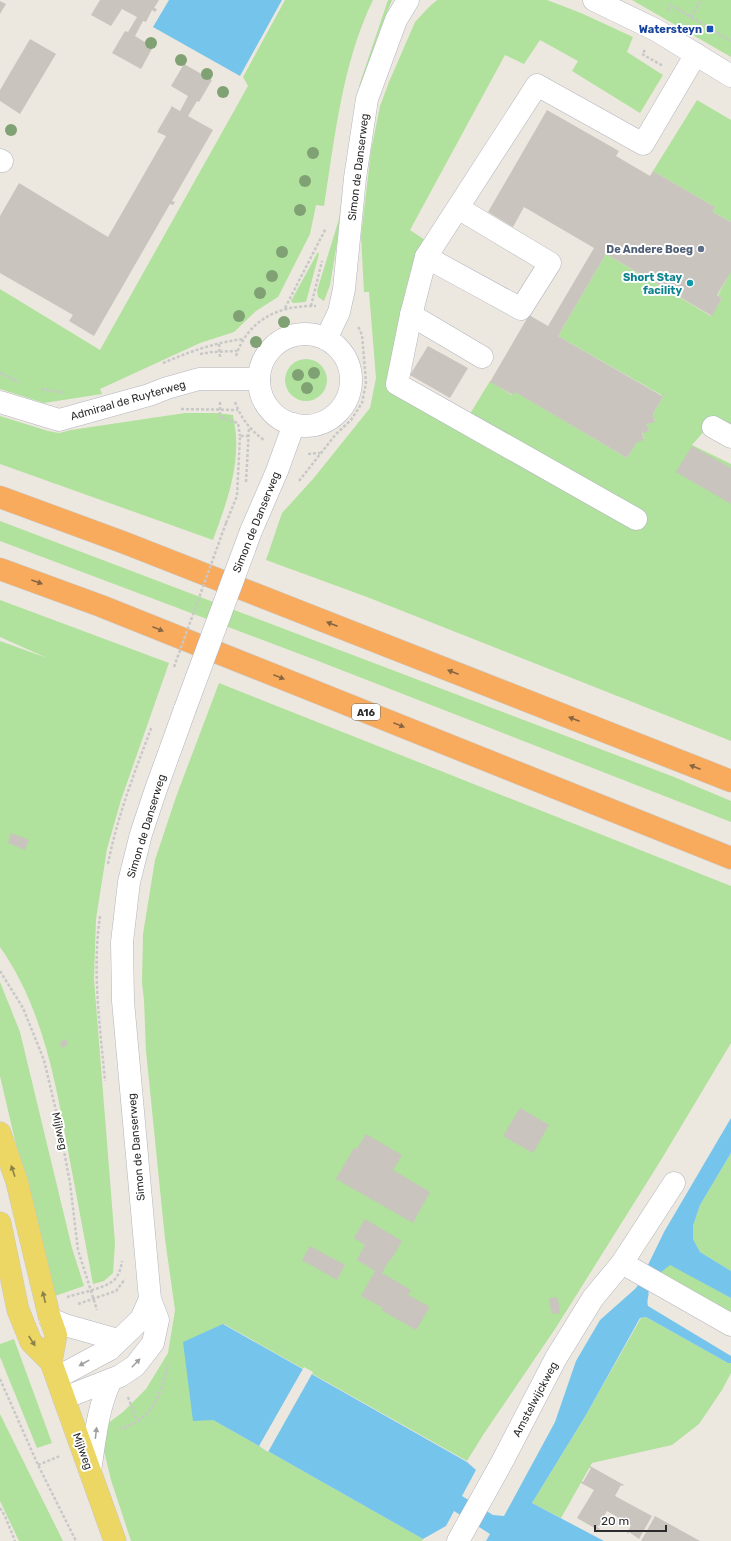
<svg xmlns="http://www.w3.org/2000/svg" width="731" height="1541" font-family="Rubik,sans-serif">
	<style>
		.green { fill: #b0e19d }
		.water { fill: #75c4eb }
		.pier { fill: #ede8df }
		.building { fill: #c9c4be }
		.lines { fill: none; stroke-linecap: round; stroke-linejoin: round }
		.minor-casing { stroke: #b2b4bf; stroke-width: 23 }
		.major-casing { stroke: #c8c8c8; stroke-width: 23 }
		.highway-casing { stroke: #c8c8c8; stroke-width: 23 }
		.path { stroke: #c8c8c8; stroke-width: 2.5; stroke-dasharray: 3 2; stroke-linecap: butt }
		.minor { stroke: #fff; stroke-width: 22 }
		.major { stroke: #ecd664; stroke-width: 22 }
		.highway { stroke: #f9ab5d; stroke-width: 22 }
		.minor-bridge-casing { stroke: #b2b4bf; stroke-width: 23; stroke-linecap: butt }
		.path-bridge { stroke: #c8c8c8; stroke-width: 2.5; stroke-dasharray: 3 2; stroke-linecap: butt }
		.minor-bridge { stroke: #fff; stroke-width: 22 }
		.tree { fill: #80a174 }
		.oneway { fill: #886542 }
		.oneway2 { fill: #8c8148 }
		.oneway3 { fill: #a0a0a0 }
		.transit-dot { fill: #1a4fb4; stroke: #fff; stroke-width: 1.5 }
		.service-dot { fill: #5c6f8a; stroke: #fff; stroke-width: 1.5 }
		.culture-dot { fill: #0f9aa8; stroke: #fff; stroke-width: 1.5 }
		.labels { text-anchor: middle; stroke-width: 4; stroke-linejoin: round; paint-order: stroke }
		.shield { fill: #fff; stroke: #6b6b6b; stroke-width: 1 }
		.shield-label { font-size: 10px; font-weight: bold; fill: #2c2c2c }
		.transit-label { font-size: 11px; font-weight: bold; fill: #164399; stroke: #fff; text-anchor: end }
		.street-label { font-size: 11px; fill: #2c2c2c; stroke: #fff }
		.service-label { font-size: 11px; font-weight: bold; fill: #4e5e75; stroke: #fff; text-anchor: end }
		.culture-label { font-size: 11px; font-weight: bold; fill: #0d838f; stroke: #fff; text-anchor: end }
	</style>
	<rect width="100%" height="100%" fill="#ede8df"/>
	<g class="green">
		<path d="M 285,0 L 373,0 C 342,64 335,137 324,206 L 316,205 L 310,234 L 278,297 L 256,311 L 234,332 L 200,343 L 100,389 L 102,394 L 44,403 L 0,389 L 0,289 L 100,350 L 248,86 L 243,77 Z"/>
		<polygon points="388,0 392,0 378,35 365,77 330,285 324,301 318,297 317,291 339,219 355,107 360,83"/>
		<polygon points="437,0 547,0 581,13 633,37 627,52 663,75 640,113 572,71 578,61 540,40 524,64 505,55 410,230 425,240 416,254 406,288 390,388 462,427 490,381 512,395 514,391 627,458 637,441 644,439 642,432 649,431 647,424 655,421 653,414 663,396 558,336 606,254 711,316 722,298 718,295 731,271 731,434 711,423 692,445 731,464 731,741 367,597 266,560 282,513 313,479 370,408 376,378 369,292 364,292 361,236 371,151 380,106 389,82 415,22 430,6"/>
		<polygon points="633,0 731,0 731,57 632,0"/>
		<polygon points="697,100 731,120 731,222 713,212 715,207 653,171"/>
		<polygon points="318,252 319,254 306,302 293,303 291,301"/>
		<circle cx="306" cy="380" r="21"/>
		<path d="M 185,413 L 216,413 L 233,415 C 234,423 236,430 236,437 C 238,473 225,507 213,540 L 0,464 L 0,416 L 48,431 L 59,433 L 71,430 Z"/>
		<polygon points="0,521 674,777 731,801 731,822 313,659 0,541"/>
		<path d="M 0,600 L 169,663 L 121,800 L 107,849 L 96,919 L 94,979 L 115,1243 L 113,1273 L 104,1281 L 93,1284 C 85,1241 77,1198 69,1156 C 56,1083 43,1008 0,947 L 0,641 L 47,658 L 0,637 Z"/>
		<polygon points="219,683 731,886 731,1043 661,1160 557,1326 483,1435 467,1461 224,1324 193,1420 213,1420 423,1539 422,1541 131,1541 111,1480 99,1430 123,1412 146,1389 168,1353 175,1310 165,1239 146,1051 144,1000 142,983 143,934 155,860 176,797"/>
		<polygon points="0,982 20,1032 72,1248 84,1286 55,1296 31,1209 0,1076"/>
		<polygon points="731,1153 731,1271 700,1252 693,1239 693,1226 700,1205"/>
		<polygon points="670,1264 731,1298 731,1314 660,1273"/>
		<polygon points="646,1317 728,1363 731,1363 731,1373 722,1390 699,1424 672,1445 592,1463 561,1518 532,1503 586,1415 641,1318"/>
		<polygon points="14,1339 52,1443 37,1448 0,1357 0,1344"/>
		<polygon points="0,1414 63,1541 19,1541 0,1501"/>
	</g>
	<g class="water">
		<polygon points="169,0 282,0 240,76 153,27"/>
		<polygon points="731,1118 731,1153 700,1205 693,1226 693,1239 700,1252 731,1271 731,1298 670,1265 660,1273 647,1267 664,1232"/>
		<path d="M 639,1284 L 648,1289 C 650,1296 646,1300 648,1306 L 731,1356 L 731,1363 L 728,1363 L 646,1317 L 640,1318 L 586,1415 L 532,1503 L 604,1541 L 486,1541 L 490,1534 L 454,1511 L 446,1526 L 423,1539 L 213,1420 L 193,1421 L 183,1342 L 223,1324 L 467,1462 L 476,1470 L 462,1496 L 493,1515 L 504,1516 L 555,1422 L 576,1361 L 600,1320 L 635,1289 Z"/>
	</g>
	<polygon class="pier" points="304,1367 313,1372 268,1452 259,1446"/>
	<g class="building">
		<polygon points="100,0 159,0 154,8 157,9 155,12 152,10 146,22 143,21 135,36 153,47 141,69 112,53 125,31 128,32 137,17 122,9 111,26 91,15"/>
		<polygon points="0,1 6,4 0,14"/>
		<polygon points="30,39 56,54 20,114 0,101 0,90"/>
		<polygon points="184,64 212,80 199,102 197,101 188,116 213,130 172,201 175,202 173,205 170,204 94,336 69,321 73,315 0,273 0,216 19,183 108,237 166,136 157,132 171,108 171,106 180,111 188,96 171,86"/>
		<polygon points="547,110 619,151 616,156 650,176 653,171 715,207 713,212 731,222 731,272 717,295 722,298 712,316 606,254 558,336 662,396 664,393 665,393 653,414 655,422 647,424 649,431 642,433 644,440 637,442 627,458 515,392 513,395 490,382 529,315 548,326 594,248 524,207 513,227 488,212"/>
		<polygon points="428,346 468,368 450,398 410,375"/>
		<polygon points="692,446 731,468 731,504 676,472"/>
		<polygon points="11,833 29,840 25,850 8,843"/>
		<polygon points="66,1039 68,1045 62,1048 60,1042"/>
		<polygon points="520,1108 549,1125 533,1153 503,1136"/>
		<polygon points="366,1134 402,1155 393,1170 430,1192 413,1223 336,1179 354,1148 357,1149"/>
		<polygon points="365,1219 402,1241 391,1260 390,1259 382,1273 411,1290 408,1295 430,1307 416,1330 381,1310 383,1308 361,1296 375,1271 357,1260 365,1245 354,1238"/>
		<polygon points="310,1246 345,1265 337,1280 302,1260"/>
		<polygon points="556,1297 558,1299 560,1313 552,1314 549,1301 550,1298"/>
		<polygon points="590,1466 624,1485 623,1486 621,1485 615,1496 652,1516 639,1539 629,1532 628,1534 627,1533 631,1525 607,1511 600,1523 602,1524 601,1526 599,1525 597,1527 600,1529 598,1530 577,1518 594,1490 581,1483 581,1481 583,1482 591,1468 589,1468"/>
		<polygon points="655,1516 700,1541 641,1541"/>
	</g>
	<g class="lines">
		<defs>
			<g id="minor">
				<polyline points="594,0 656,30 731,76"/>
				<polyline points="0,160 2,161"/>
				<polyline points="458,208 550,263 521,309 426,257 537,85 643,144 696,54"/>
				<polyline points="426,257 411,315 482,357"/>
				<polyline points="411,315 397,384 636,519"/>
				<circle cx="305" cy="380" r="46"/>
				<polyline points="326,339 339,312 344,289 355,178 367,99 396,20 408,0"/>
				<polyline points="0,402 59,420 149,395 167,388 199,379 259,379"/>
				<polyline points="713,427 731,437"/>
				<polyline points="251,531 277,471 294,424"/>
				<polyline points="622,1263 731,1325"/>
				<polyline points="50,1319 65,1325 118,1340"/>
				<polyline points="58,1377 110,1349 141,1319 150,1299"/>
				<polyline points="64,1398 120,1376 135,1366 153,1343 158,1320 150,1299 123,1001 122,942 129,882 141,834 155,792 185,709"/>
				<path d="M 90,1471 C 95,1440 97,1409 111,1380"/>
				<polyline points="458,1541 502,1462 556,1358 593,1298 622,1263 674,1183"/>
			</g>
			<g id="major">
				<polyline points="0,1133 17,1182 49,1315 56,1335 51,1362"/>
				<polyline points="0,1223 18,1310 31,1342 51,1362 115,1541"/>
			</g>
			<g id="highway">
				<polyline points="0,497 125,543 731,781"/>
				<polyline points="0,569 101,606 731,858"/>
			</g>
		</defs>
		<use href="#minor" class="minor-casing"/>
		<use href="#major" class="major-casing"/>
		<use href="#highway" class="highway-casing"/>
		<g class="path">
			<polyline points="668,11 671,5 691,17 701,0"/>
			<polyline points="691,17 731,41"/>
			<polyline points="645,50 642,54 663,66"/>
			<polyline points="311,306 322,261"/>
			<polyline points="285,308 326,228"/>
			<polyline points="219,344 220,357"/>
			<polyline points="200,354 212,352 237,351"/>
			<path d="M 236,356 C 248,319 280,305 316,306"/>
			<path d="M 163,363 C 189,352 216,342 244,339"/>
			<polyline points="0,373 19,382"/>
			<polyline points="41,389 66,393"/>
			<polyline points="220,402 220,417 238,423 240,436"/>
			<path d="M 235,402 C 241,418 250,430 264,440"/>
			<polyline points="181,409 238,410"/>
			<polyline points="308,454 320,453"/>
			<polyline points="299,481 336,434 351,420 362,403 366,383 365,370 362,335 358,326"/>
			<polyline points="246,482 249,427"/>
			<polyline points="226,523 237,496 240,436 248,436"/>
			<path d="M 108,864 C 117,817 135,771 152,726"/>
			<path d="M 100,916 C 92,971 100,1026 105,1081"/>
			<polyline points="0,971 23,1008 44,1060 58,1119 70,1183 78,1250 97,1310"/>
			<path d="M 67,1297 C 80,1293 102,1289 113,1281 C 119,1276 121,1268 122,1261"/>
			<polyline points="78,1304 116,1291 125,1279"/>
			<polyline points="0,1379 38,1465 76,1541"/>
			<polyline points="128,1397 137,1421"/>
			<path d="M 119,1429 C 125,1427 131,1425 136,1422 C 157,1410 163,1385 168,1364"/>
			<polyline points="38,1465 60,1456"/>
			<polyline points="0,1508 5,1516 15,1541"/>
		</g>
		<use href="#minor" class="minor"/>
		<use href="#major" class="major"/>
		<use href="#highway" class="highway"/>
		<defs>
			<polyline id="minor-bridge" points="185,709 251,531"/>
		</defs>
		<use href="#minor-bridge" class="minor-bridge-casing"/>
		<polyline class="path-bridge" points="174,667 226,523"/>
		<use href="#minor-bridge" class="minor-bridge"/>
	</g>
	<g class="tree">
		<circle cx="151" cy="43" r="6"/>
		<circle cx="181" cy="60" r="6"/>
		<circle cx="207" cy="74" r="6"/>
		<circle cx="223" cy="92" r="6"/>
		<circle cx="11" cy="130" r="6"/>
		<circle cx="313" cy="153" r="6"/>
		<circle cx="305" cy="181" r="6"/>
		<circle cx="300" cy="210" r="6"/>
		<circle cx="282" cy="252" r="6"/>
		<circle cx="272" cy="276" r="6"/>
		<circle cx="260" cy="293" r="6"/>
		<circle cx="239" cy="316" r="6"/>
		<circle cx="284" cy="322" r="6"/>
		<circle cx="256" cy="342" r="6"/>
		<circle cx="314" cy="373" r="6"/>
		<circle cx="298" cy="375" r="6"/>
		<circle cx="307" cy="388" r="6"/>
	</g>
	<defs><path id="oneway-solid" d="M-6-.8H1V-3.2L6.5 0L1 3.2V.8H-6Z"/></defs>
	<g class="oneway">
		<use href="#oneway-solid" transform="translate(37 582) rotate(20)"/>
		<use href="#oneway-solid" transform="translate(332 624) rotate(-159)"/>
		<use href="#oneway-solid" transform="translate(158 629) rotate(22)"/>
		<use href="#oneway-solid" transform="translate(453 672) rotate(-159)"/>
		<use href="#oneway-solid" transform="translate(279 677) rotate(22)"/>
		<use href="#oneway-solid" transform="translate(574 719) rotate(-159)"/>
		<use href="#oneway-solid" transform="translate(399 725) rotate(22)"/>
		<use href="#oneway-solid" transform="translate(695 767) rotate(-159)"/>
	</g>
	<g class="oneway2">
		<use href="#oneway-solid" transform="translate(13 1171) rotate(-109)"/>
		<use href="#oneway-solid" transform="translate(44 1297) rotate(-103)"/>
		<use href="#oneway-solid" transform="translate(32 1341) rotate(57)"/>
	</g>
	<g class="oneway3">
		<use href="#oneway-solid" transform="translate(84 1363) rotate(151)"/>
		<use href="#oneway-solid" transform="translate(136 1363) rotate(-46)"/>
		<use href="#oneway-solid" transform="translate(96 1433) rotate(-83)"/>
	</g>
	<rect class="transit-dot" x="706" y="25" width="8" height="8" rx="2"/>
	<circle class="service-dot" cx="701" cy="249" r="4"/>
	<circle class="culture-dot" cx="690" cy="283" r="4"/>
	<g class="labels">
		<rect class="shield" x="352" y="704" width="28" height="16" rx="3"/>
		<g class="shield-label">
			<text x="366" y="716">A16</text>
		</g>
		<g class="transit-label">
			<text x="702" y="33">Watersteyn</text>
		</g>
		<g class="street-label">
			<text transform="translate(358 167) rotate(-83)" y="4">Simon de Danserweg</text>
			<text transform="translate(128 400) rotate(-16)" y="4">Admiraal de Ruyterweg</text>
			<text transform="translate(256 522) rotate(-68)" y="4">Simon de Danserweg</text>
			<text transform="translate(146 826) rotate(-73)" y="4">Simon de Danserweg</text>
			<text transform="translate(60 1131) rotate(78)" y="4">Mijlweg</text>
			<text transform="translate(136 1147) rotate(-95)" y="4">Simon de Danserweg</text>
			<text transform="translate(535 1399) rotate(-62)" y="4">Amstelwijckweg</text>
			<text transform="translate(83 1451) rotate(70)" y="4">Mijlweg</text>
		</g>
		<g class="service-label">
			<text x="693" y="253">De Andere Boeg</text>
		</g>
		<g class="culture-label">
			<text x="682" y="281">Short Stay<tspan x="682" dy="13">facility</tspan></text>
		</g>
	</g>
	<path d="M595 1525v6h71v-6" fill="none" stroke="#2c2c2c" stroke-width="2"/>
	<text x="601" y="1525" font-size="12" fill="#2c2c2c" stroke="#ffffff" stroke-width="3" paint-order="stroke">20 m</text>
</svg>
